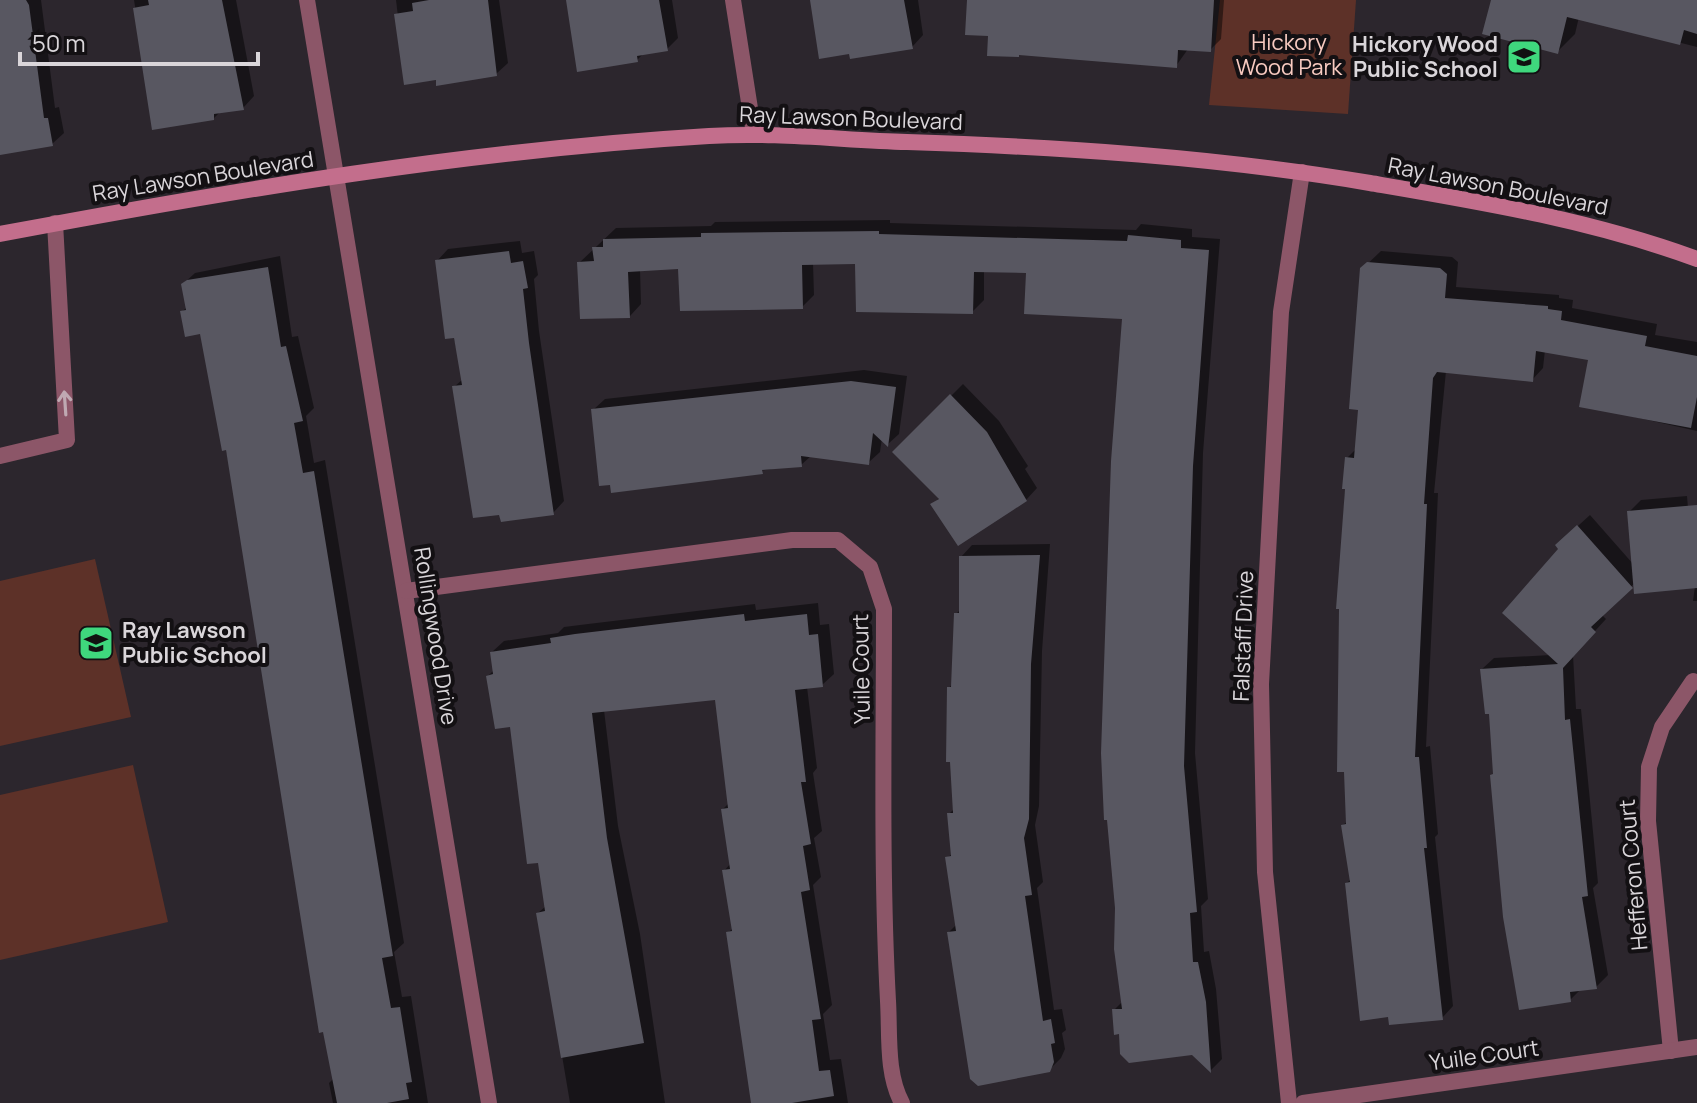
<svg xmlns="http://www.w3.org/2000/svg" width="1697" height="1103" font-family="Manrope,sans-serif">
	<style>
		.green { fill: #5d3128 }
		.shadow { fill: #0007 }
		.building { fill: #585761 }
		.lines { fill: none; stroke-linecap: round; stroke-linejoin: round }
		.lane { stroke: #8c5668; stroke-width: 16 }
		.street { stroke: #8c5668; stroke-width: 16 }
		.secondary { stroke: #c36e8c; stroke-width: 16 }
		.oneway { stroke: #bfa9b2 }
		.labels { text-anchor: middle; stroke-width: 8; stroke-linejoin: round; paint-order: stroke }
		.park-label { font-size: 22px; fill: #f9cbc1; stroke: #131013 }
		.poi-label { font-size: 22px; font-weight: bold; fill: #dad6da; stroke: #131013; text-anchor: end }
		.street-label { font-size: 22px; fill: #dad6da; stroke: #131013 }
	</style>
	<rect width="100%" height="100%" fill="#2c262d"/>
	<g class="green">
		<polygon points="1220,0 1356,0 1348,114 1209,105"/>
		<polygon points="95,559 131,717 0,746 0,581"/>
		<polygon points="133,765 168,922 0,960 0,795"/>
	</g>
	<g class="shadow">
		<polygon points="0,0 41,0 55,108 59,107 64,133 52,144 0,153"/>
		<polygon points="134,0 236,0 254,96 243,108 221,111 214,118 154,127"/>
		<polygon points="396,0 499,0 508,63 496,74 406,83"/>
		<polygon points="567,0 672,0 678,38 667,49 644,53 637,60"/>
		<polygon points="812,0 918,0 923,35 912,47 851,51"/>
		<polygon points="969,0 1224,0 1221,39 1210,50 1188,49 1176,66 990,34"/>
		<polygon points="1493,0 1697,0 1697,47 1579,17 1575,34 1557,52"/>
		<polygon points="890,220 890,223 1136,230 1141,224 1192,229 1192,237 1220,239 1203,453 1195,753 1208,899 1201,906 1204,952 1209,951 1216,989 1222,1059 1211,1070 1192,1053 1121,1032 1114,1010 1123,1001 1124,317 1028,271 984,270 984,300 972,312 857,262 813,263 814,295 802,307 680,266 640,269 641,304 630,316 579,263 616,228 711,226 715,222"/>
		<polygon points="520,241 522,253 534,251 538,275 534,279 539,331 564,501 553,513 454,387 463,379 437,261 448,249"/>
		<polygon points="1381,251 1452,257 1458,262 1456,287 1559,295 1559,298 1573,300 1572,308 1657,324 1655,335 1697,342 1697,431 1581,405 1590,358 1545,350 1543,368 1532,380 1446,371 1434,493 1438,493 1426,747 1430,746 1438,834 1435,837 1453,1006 1442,1018 1347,883 1351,879 1343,825 1348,821 1341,607 1338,607 1347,458 1357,448 1360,408 1362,269"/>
		<polygon points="280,256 292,337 298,336 314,408 306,416 314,463 325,460 404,943 394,952 402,997 411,996 428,1103 333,1103 329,1083 334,1078 241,521 201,332 183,311 187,307 183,284 195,273"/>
		<polygon points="864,370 907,376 899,434 888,444 882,438 880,452 868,463 811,456 801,465 613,491 593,410 605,399"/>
		<polygon points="963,384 999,421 1028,466 1025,469 1037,488 1026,500 933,505 940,497 895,452"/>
		<polygon points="1687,496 1688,508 1697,509 1697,601 1693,601 1695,586 1635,583 1601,614 1606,619 1573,655 1576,709 1581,709 1598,883 1593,888 1608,975 1596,987 1581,989 1570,1000 1495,772 1491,712 1482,669 1494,658 1551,655 1560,549 1569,534 1590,515 1634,565 1629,512 1641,500"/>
		<polygon points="1050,544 1042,651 1039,806 1035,825 1043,882 1037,888 1054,1010 1062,1009 1066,1030 1062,1033 1065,1049 1061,1058 1049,1070 949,932 957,924 947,858 953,853 949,814 955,808 949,688 953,683 956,614 961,609 961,557 972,545"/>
		<polygon points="818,603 820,625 829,624 834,674 822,685 807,687 817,768 813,773 822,831 814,838 821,877 813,885 832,1005 823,1014 830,1060 841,1059 848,1103 754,1103 728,933 734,927 724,871 731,863 723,809 729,803 716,697 604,710 618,826 640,934 665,1103 570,1103 538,913 546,906 540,860 512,724 488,676 495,669 492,652 504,641 558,633 564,627 588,624 755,604 756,610"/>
	</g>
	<g class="building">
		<polygon points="0,0 26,0 29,5 44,118 48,118 53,146 0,155"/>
		<polygon points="148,0 222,0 244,110 214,114 214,120 152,130 133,8 149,5"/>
		<polygon points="429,0 488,0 497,76 436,86 436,80 404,85 394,14 413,11 412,3"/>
		<polygon points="566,0 659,0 668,51 637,56 638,62 577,72"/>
		<polygon points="810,0 904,0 913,49 850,59 849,54 819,59"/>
		<polygon points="967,0 1214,0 1211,52 1178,50 1177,68 1019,55 1019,57 987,56 988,36 965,35"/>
		<polygon points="1491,0 1697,0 1697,34 1684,30 1680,45 1567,17 1558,54 1482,34"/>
		<polygon points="879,231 879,234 1127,241 1128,235 1181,240 1181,248 1209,250 1193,466 1184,766 1197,912 1190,913 1193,962 1198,962 1206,1002 1211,1073 1192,1055 1129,1063 1120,1054 1119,1034 1114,1035 1112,1009 1122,1009 1114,949 1115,908 1107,820 1104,820 1101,753 1111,461 1122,319 1024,314 1026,273 974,272 973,314 856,312 855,264 802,265 803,309 680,311 678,269 628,272 630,318 580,319 577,262 594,261 592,247 603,247 603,239 701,237 701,233"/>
		<polygon points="509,251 511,263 523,261 528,288 523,289 529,343 554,515 501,522 499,515 473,518 452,386 462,385 454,338 445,339 435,260"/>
		<polygon points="1367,262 1440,268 1447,274 1445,298 1548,306 1548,309 1562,311 1561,320 1647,336 1645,346 1697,356 1697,397 1691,428 1579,407 1588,360 1536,351 1533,382 1437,372 1433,378 1424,504 1427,504 1415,757 1419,757 1427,848 1424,848 1443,1020 1389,1025 1388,1017 1360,1021 1345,883 1350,882 1341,825 1346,824 1344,772 1337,772 1339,609 1336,609 1345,489 1342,489 1345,457 1354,458 1358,410 1349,409 1360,268"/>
		<polygon points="268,267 281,347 286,346 303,421 294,423 303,473 314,471 393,956 382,958 391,1008 400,1007 412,1082 406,1083 409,1099 387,1103 337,1103 323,1032 319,1033 226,450 222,451 200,334 185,337 180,311 186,310 181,284 187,280"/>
		<polygon points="851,381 896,387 888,447 873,433 869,465 801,456 802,467 762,470 763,474 611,493 610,485 599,486 591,409"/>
		<polygon points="950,394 987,432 1027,501 958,546 930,504 939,499 892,452"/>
		<polygon points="1697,505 1697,588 1634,594 1627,511"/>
		<polygon points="1577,525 1633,588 1591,627 1596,632 1563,668 1565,720 1570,719 1588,896 1582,897 1597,989 1570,992 1571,1002 1519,1010 1503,917 1490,775 1493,774 1489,714 1485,714 1480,669 1558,664 1502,613 1558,549 1555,545"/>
		<polygon points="1040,555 1031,664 1029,819 1024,838 1032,895 1025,896 1043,1021 1051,1019 1055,1043 1051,1044 1054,1062 1050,1072 978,1086 970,1079 947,932 956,931 945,857 951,856 947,813 953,813 950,762 946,762 947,687 951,687 954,613 959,613 959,556"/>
		<polygon points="744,614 745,621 807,614 809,635 818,634 823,687 795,690 806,782 801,782 811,844 803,846 810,890 801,892 821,1019 812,1020 819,1071 830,1070 834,1096 792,1103 751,1103 726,932 732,931 722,870 730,869 721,809 728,808 715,700 592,713 607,838 644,1043 561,1058 536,913 545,911 538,863 527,864 510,727 495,729 486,676 493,674 490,652 551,643 550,638 575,634"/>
	</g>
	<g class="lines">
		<polyline class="lane" points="0,456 67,440 55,223"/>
		<g class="street">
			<polyline points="307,0 489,1103"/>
			<polyline points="733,0 754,134"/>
			<path d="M 406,591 L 792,540 L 838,540 L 870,567 L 884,609 C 884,740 881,871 888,1001 C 890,1034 886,1074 902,1103"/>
			<polyline points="1671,1051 1648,821 1649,767 1662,727 1693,681"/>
			<polyline points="1289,1103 1265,872 1261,684 1281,312 1302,172"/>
			<polyline points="1303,1103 1697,1047"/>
		</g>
		<path class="secondary" d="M 0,234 C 234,190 471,150 709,136 C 775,132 841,140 907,142 C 1062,147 1216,157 1370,183 C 1481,202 1591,220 1697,259"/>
	</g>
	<defs><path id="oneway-shaft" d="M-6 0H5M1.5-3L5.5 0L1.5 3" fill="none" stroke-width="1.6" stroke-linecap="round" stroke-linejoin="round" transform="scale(2)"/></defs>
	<use class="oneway" href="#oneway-shaft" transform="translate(65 403) rotate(-94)"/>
	<defs>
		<symbol id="school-square" viewBox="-11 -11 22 22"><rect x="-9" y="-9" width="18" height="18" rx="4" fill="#3fd77d" stroke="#131013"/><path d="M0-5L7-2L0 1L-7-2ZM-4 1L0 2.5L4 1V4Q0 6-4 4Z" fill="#111"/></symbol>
	</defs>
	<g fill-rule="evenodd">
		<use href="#school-square" x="1504" y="37" width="40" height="40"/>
		<use href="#school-square" x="76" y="623" width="40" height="40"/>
	</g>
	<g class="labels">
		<g class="park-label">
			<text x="1289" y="50">Hickory<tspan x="1289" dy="25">Wood Park</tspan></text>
		</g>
		<g class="poi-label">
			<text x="1498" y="52">Hickory Wood<tspan x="1498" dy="25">Public School</tspan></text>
			<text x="122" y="638" text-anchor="start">Ray Lawson<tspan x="122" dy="25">Public School</tspan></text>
		</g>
		<g class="street-label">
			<text transform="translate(851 118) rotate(2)" y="8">Ray Lawson Boulevard</text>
			<text transform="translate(203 176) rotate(-9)" y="8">Ray Lawson Boulevard</text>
			<text transform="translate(1498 186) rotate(11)" y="8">Ray Lawson Boulevard</text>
			<text transform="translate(436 636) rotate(81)" y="8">Rollingwood Drive</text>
			<text transform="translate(1243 636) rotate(-88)" y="8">Falstaff Drive</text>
			<text transform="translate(861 669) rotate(-91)" y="8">Yuile Court</text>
			<text transform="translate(1633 875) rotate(-95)" y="8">Hefferon Court</text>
			<text transform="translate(1484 1055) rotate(-8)" y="8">Yuile Court</text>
		</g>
	</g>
	<path d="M20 52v12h238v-12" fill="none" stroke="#dad6da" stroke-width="4"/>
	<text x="32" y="52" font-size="24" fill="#dad6da" stroke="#131013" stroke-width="6" paint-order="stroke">50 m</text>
</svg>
